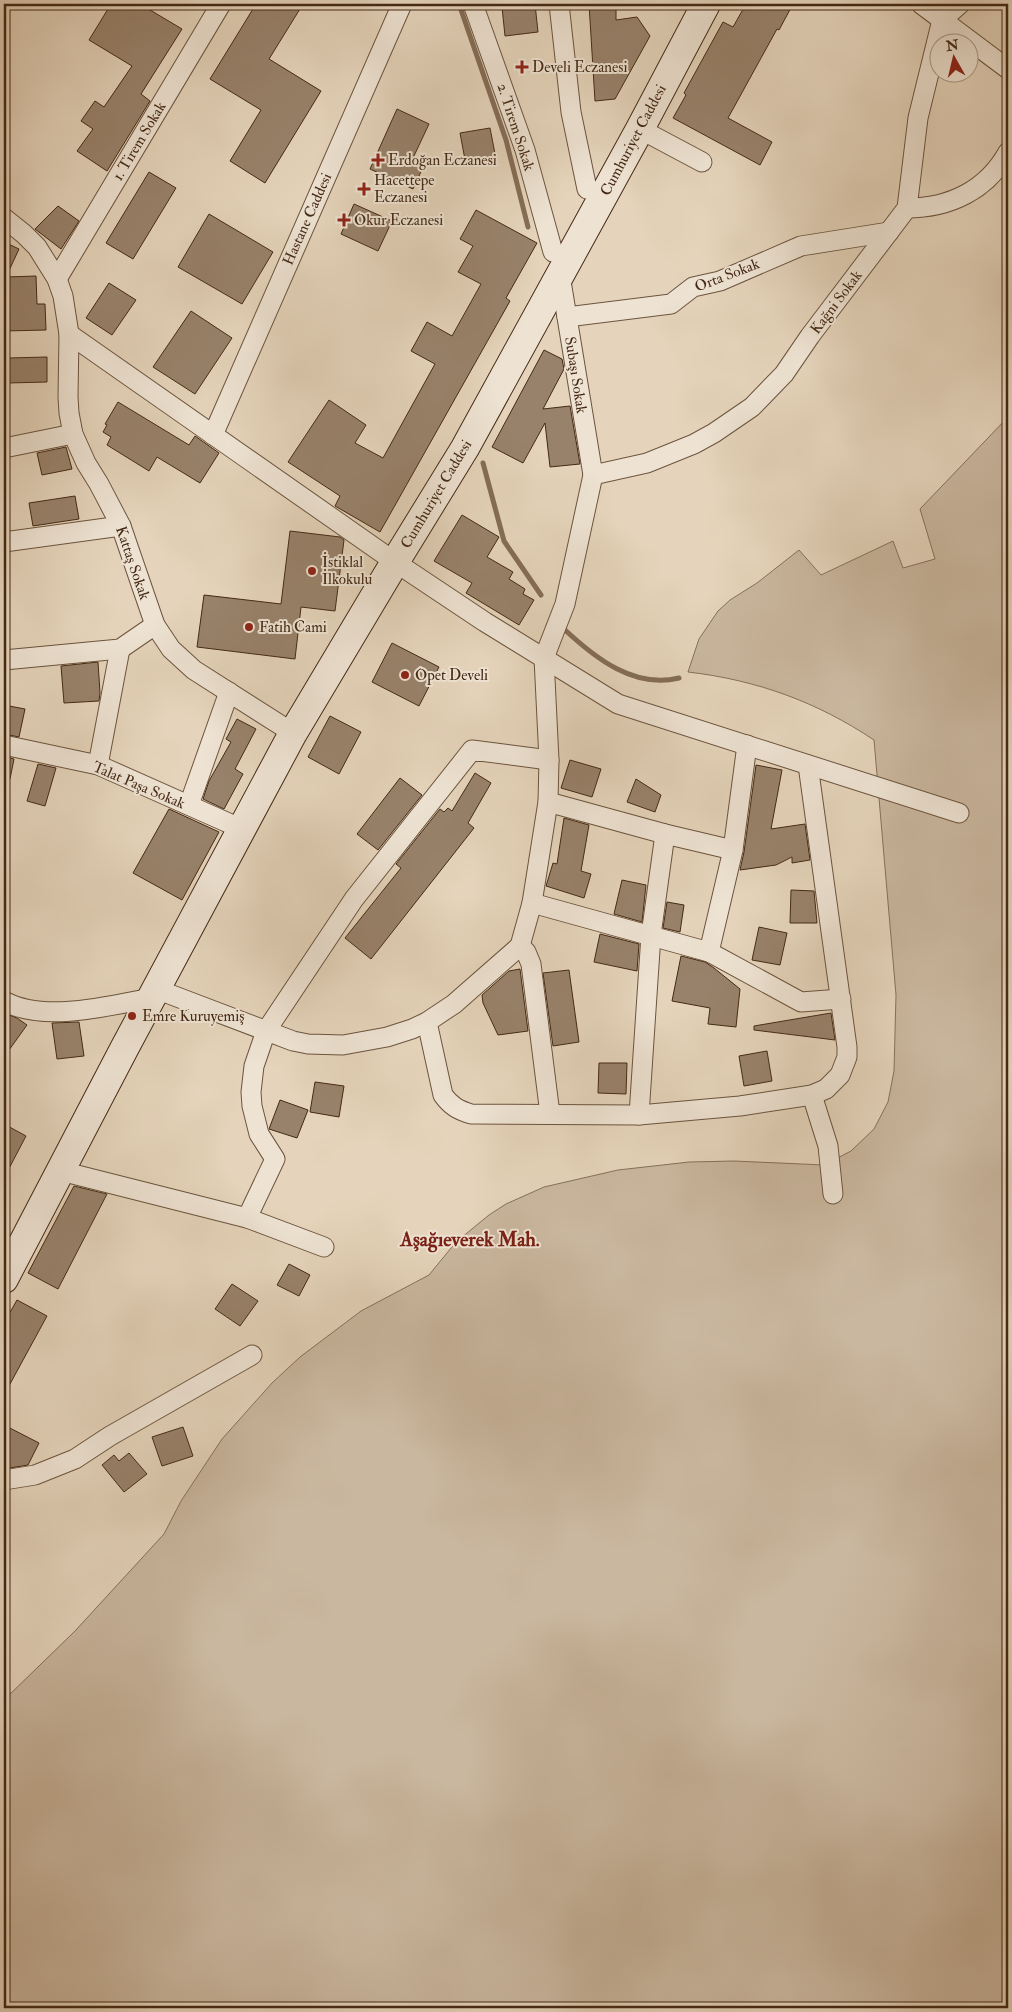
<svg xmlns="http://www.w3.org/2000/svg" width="1012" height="2012" font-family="'IM FELL Double Pica',serif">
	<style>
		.green { fill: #cab79f; stroke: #87705a }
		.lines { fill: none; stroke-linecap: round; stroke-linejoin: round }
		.stream { stroke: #846d57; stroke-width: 5 }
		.building { fill: #98826b; stroke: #442915 }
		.street-casing { stroke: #6c543e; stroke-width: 21 }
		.secondary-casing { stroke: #442915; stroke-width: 30 }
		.street { stroke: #eee3d3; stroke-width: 19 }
		.secondary { stroke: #eee3d3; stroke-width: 28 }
		.poi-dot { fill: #8f2418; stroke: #eee3d3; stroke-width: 2 }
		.labels { text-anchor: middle; stroke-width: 4; stroke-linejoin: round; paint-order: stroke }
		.poi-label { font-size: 15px; fill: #442915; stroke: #eee3d3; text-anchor: start }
		.street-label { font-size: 15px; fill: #442915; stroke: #eee3d3 }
		.district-label { font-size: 20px; font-weight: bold; fill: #7a1f14; stroke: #eee3d3 }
	</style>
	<rect width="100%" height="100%" fill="#e5d4bb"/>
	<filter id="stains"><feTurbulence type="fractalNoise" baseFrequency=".004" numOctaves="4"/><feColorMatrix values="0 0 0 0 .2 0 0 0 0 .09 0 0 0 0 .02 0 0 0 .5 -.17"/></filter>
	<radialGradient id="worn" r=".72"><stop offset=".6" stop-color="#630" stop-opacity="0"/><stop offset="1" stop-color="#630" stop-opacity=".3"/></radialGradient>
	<path class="green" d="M 1008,417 L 1008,2008 L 4,2008 L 4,1700 L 75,1631 L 164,1534 L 181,1501 L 222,1439 L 272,1383 L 300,1357 L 361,1311 L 429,1275 L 456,1242 L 489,1215 L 506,1204 L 544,1187 L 618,1170 L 689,1162 L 734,1161 L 824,1165 L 851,1151 L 874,1129 L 888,1102 L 894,1071 L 896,995 L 874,740 C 817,702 757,680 688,672 L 699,639 L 718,611 L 730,600 L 757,583 L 799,550 L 821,575 L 893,541 L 903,568 L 935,559 L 920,509 Z"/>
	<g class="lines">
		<g class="stream">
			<polyline points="459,4 506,140 528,227"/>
			<polyline points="483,463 504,541 541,595"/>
			<path d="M 564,629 C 595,658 634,689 679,678"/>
		</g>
	</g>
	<g class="building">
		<polygon points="111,4 140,4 182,29 141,94 150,101 107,171 77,151 93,129 81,121 95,101 104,107 132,66 89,40"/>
		<polygon points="256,4 303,4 269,59 321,91 265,183 230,161 261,110 210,79"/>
		<polygon points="535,4 538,32 505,36 502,7"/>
		<polygon points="589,4 616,4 616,20 637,17 650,36 615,99 595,101"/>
		<polygon points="746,4 793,4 779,30 777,29 728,118 772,142 760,165 673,118 686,95 684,93 723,22 733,27"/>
		<polygon points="397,109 429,124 413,158 425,163 413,189 370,169"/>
		<polygon points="490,128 496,159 466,165 460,133"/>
		<polygon points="149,172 176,188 133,259 106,243"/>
		<polygon points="354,204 392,221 378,251 341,234"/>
		<polygon points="58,206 79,221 61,249 35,229"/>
		<polygon points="476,210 537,243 506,298 510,301 380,532 335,506 340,496 288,462 329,400 366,425 355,443 383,458 435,364 411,351 427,322 452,336 481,284 458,272 473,246 460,239"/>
		<polygon points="209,214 273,252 242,304 178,267"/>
		<polygon points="4,242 19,249 6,277 36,276 37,304 45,304 46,330 4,331"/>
		<polygon points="109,283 136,300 112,335 86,318"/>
		<polygon points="191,311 232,338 195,394 153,367"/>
		<polygon points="544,350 562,359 564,369 543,409 570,406 580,464 550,467 545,423 523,463 492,447"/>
		<polygon points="47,357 47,382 8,383 8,358"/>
		<polygon points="118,402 189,445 195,436 219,453 200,483 157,457 149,471 107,445 111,437 103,432 107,425 105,424"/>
		<polygon points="66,447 72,469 42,475 37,453"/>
		<polygon points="75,496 79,519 33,526 29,503"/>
		<polygon points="462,515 499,537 487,557 513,572 509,579 525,589 523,594 534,600 519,625 466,593 472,583 434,561"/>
		<polygon points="290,531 340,537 344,540 335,611 301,607 295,659 197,647 204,595 281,604"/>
		<polygon points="392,643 439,667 419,706 372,682"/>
		<polygon points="98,662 100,693 99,701 64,703 61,666"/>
		<polygon points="4,705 25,709 19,737 4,734"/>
		<polygon points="330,716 361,732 339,774 308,757"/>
		<polygon points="237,719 256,729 235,769 243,774 224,809 203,799 209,781 231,742 226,739"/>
		<polygon points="4,756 14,759 10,779 4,778"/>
		<polygon points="570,760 601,769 592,797 561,788"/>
		<polygon points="38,764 56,768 45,806 27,801"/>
		<polygon points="756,765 782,770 771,829 805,824 810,860 792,863 792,857 776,865 740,870 744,852"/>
		<polygon points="475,773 491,783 468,823 474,828 371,959 345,938 401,868 396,864 440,809 444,812 448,808 452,811"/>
		<polygon points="400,778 422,795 378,850 357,834"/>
		<polygon points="636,779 661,795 655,812 627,802"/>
		<polygon points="169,809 219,832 182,900 133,873"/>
		<polygon points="564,818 589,825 581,871 591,874 584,898 546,886 553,863 557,864"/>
		<polygon points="622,880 646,885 642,922 614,914"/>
		<polygon points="791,890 814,891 817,923 790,923"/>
		<polygon points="667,902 684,905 680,932 663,928"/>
		<polygon points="759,927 787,933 780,965 752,960"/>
		<polygon points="600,934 639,944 637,971 594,962"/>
		<polygon points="681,956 705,962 714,968 740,989 736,1027 708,1024 710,1008 672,1001"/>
		<polygon points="520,969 528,1031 498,1035 483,1003 482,995 509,971"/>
		<polygon points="569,970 579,1042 553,1046 543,973"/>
		<polygon points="4,1013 17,1018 27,1025 4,1057"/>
		<polygon points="831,1013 835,1040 754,1030 754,1026"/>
		<polygon points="79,1022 84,1056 57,1059 52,1023"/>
		<polygon points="767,1051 772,1081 744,1086 739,1056"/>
		<polygon points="599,1063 627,1063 626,1094 598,1093"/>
		<polygon points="315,1082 344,1086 339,1117 310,1112"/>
		<polygon points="280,1100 308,1110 297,1138 269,1129"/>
		<polygon points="4,1124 26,1136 4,1178"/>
		<polygon points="74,1186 107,1194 58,1289 28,1273"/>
		<polygon points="289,1264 310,1275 299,1296 277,1285"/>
		<polygon points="232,1284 258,1301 240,1326 215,1309"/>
		<polygon points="17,1300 47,1316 4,1395 4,1323"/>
		<polygon points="4,1425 39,1443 28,1465 4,1469"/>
		<polygon points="183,1427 193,1456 162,1466 152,1437"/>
		<polygon points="129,1453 147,1474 124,1492 102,1465 114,1455 119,1461"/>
	</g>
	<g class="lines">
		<defs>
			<g id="street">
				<polyline points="473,4 525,150 553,252"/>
				<polyline points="559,4 571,112 587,189"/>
				<polyline points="921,4 1008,69"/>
				<polyline points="640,129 702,162"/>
				<path d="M 907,208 C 950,208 987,190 1008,152"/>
				<polyline points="4,218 24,234 37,247 57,279 63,296 69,334 68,397 69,413 73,434 86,463 99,484 121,526 155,625 171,649 194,670 293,733"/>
				<polyline points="57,279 221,4"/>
				<polyline points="567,317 671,304 693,287 720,281 801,246 889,232"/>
				<polyline points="69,334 395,562 485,622 618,704 959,813"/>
				<polyline points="213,435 402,4"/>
				<polyline points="4,448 73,434"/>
				<polyline points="593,475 647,463 694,444 714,433 752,407 784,374 810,336 907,208 918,118 942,20 960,4"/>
				<polyline points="4,542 121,526"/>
				<polyline points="4,660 120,649 155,625"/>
				<polyline points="4,745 98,765 242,829"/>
				<polyline points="98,765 120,649"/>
				<polyline points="548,802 665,834 733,850"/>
				<polyline points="189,805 229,692"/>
				<polyline points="532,903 709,952 801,1002 841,999"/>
				<polyline points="520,946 526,952 531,964 550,1114"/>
				<polyline points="709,952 733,850 747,745"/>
				<polyline points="156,989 293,1041 308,1044 343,1045 387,1037 412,1029 427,1022 454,1004 520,946 532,903 548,802 549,760 544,658 565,604 593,475 560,275"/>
				<path d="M 4,1001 C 44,1023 108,1006 151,998"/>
				<path d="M 427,1022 L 443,1095 C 451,1106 458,1110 471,1114 L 639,1115 L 740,1106 L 812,1095 L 826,1089 L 840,1075 L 847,1057 L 847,1047 L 808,765"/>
				<polyline points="812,1095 828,1146 833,1194"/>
				<polyline points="639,1115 651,935 665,834"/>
				<polyline points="61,1171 247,1218 324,1247"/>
				<polyline points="247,1218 275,1159 259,1134 252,1106 251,1092 254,1066 266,1031 354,899 472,750 549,760"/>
				<polyline points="4,1480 35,1475 75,1459 110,1436 252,1355"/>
			</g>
			<polyline id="secondary" points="4,1279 124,1049 293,733 395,562 465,448 640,129 706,4"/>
		</defs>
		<use href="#street" class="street-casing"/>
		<use href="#secondary" class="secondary-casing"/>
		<use href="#street" class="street"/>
		<use href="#secondary" class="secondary"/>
	</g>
	<g class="poi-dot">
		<path d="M519.5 59.5h5v5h5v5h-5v5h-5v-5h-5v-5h5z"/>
		<path d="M375.5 152.5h5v5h5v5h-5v5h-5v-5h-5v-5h5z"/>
		<path d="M361.5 181.5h5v5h5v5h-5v5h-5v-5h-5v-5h5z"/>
		<path d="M341.5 212.5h5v5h5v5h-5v5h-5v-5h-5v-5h5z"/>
		<circle cx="312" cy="571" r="5"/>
		<circle cx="249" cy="627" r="5"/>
		<circle cx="405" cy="675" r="5"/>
		<circle cx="132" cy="1016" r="5"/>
	</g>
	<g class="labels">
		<g class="poi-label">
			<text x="532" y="72">Develi Eczanesi</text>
			<text x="388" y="165">Erdoğan Eczanesi</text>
			<text x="374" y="185">Hacettepe<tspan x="374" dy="17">Eczanesi</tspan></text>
			<text x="354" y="225">Okur Eczanesi</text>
			<text x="322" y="567">İstiklal<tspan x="322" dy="17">İlkokulu</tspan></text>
			<text x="259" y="632">Fatih Cami</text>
			<text x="415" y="680">Opet Develi</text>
			<text x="142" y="1021">Emre Kuruyemiş</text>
		</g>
		<g class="street-label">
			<text transform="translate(516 127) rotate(72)" y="5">2. Tirem Sokak</text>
			<text transform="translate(633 140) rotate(-62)" y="5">Cumhuriyet Caddesi</text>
			<text transform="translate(139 141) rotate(-59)" y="5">1. Tirem Sokak</text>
			<text transform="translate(307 219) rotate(-66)" y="5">Hastane Caddesi</text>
			<text transform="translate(727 275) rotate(-21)" y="5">Orta Sokak</text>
			<text transform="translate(836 302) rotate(-53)" y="5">Kağni Sokak</text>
			<text transform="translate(576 375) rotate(81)" y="5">Subaşı Sokak</text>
			<text transform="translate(436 494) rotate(-59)" y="5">Cumhuriyet Caddesi</text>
			<text transform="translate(133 563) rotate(71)" y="5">Kattaş Sokak</text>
			<text transform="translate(139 785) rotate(23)" y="5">Talat Paşa Sokak</text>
		</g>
		<g class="district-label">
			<text x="470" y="1246">Aşağıeverek Mah.</text>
		</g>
	</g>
	<rect width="1012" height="2012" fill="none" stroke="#e5d4bb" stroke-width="20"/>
	<rect x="5" y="5" width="1002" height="2002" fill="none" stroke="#442915" stroke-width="2.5"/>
	<rect x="10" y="10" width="992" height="1992" fill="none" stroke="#442915"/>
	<g transform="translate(954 58) rotate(352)"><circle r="24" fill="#eee3d3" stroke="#aa9987"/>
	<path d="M0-4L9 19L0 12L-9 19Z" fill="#8f2418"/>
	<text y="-8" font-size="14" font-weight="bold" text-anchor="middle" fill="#442915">N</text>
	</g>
	<rect width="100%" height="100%" filter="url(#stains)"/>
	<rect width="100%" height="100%" fill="url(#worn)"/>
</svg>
